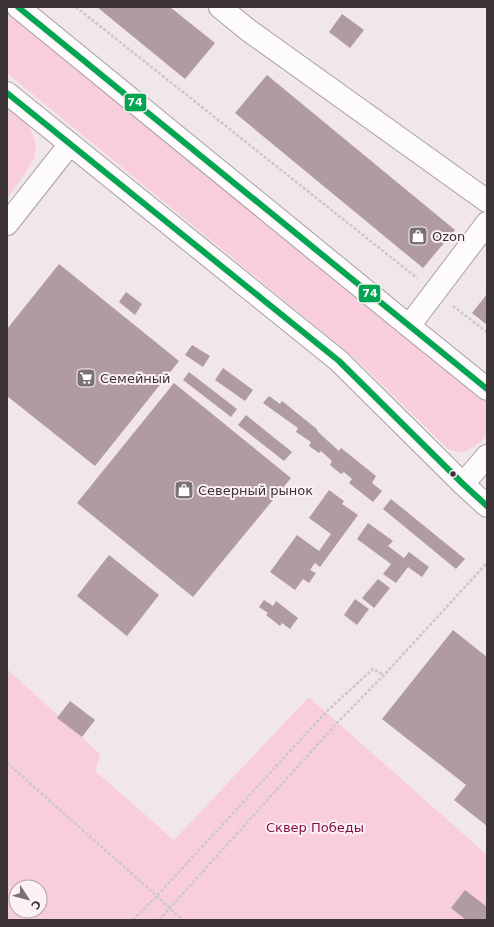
<svg xmlns="http://www.w3.org/2000/svg" width="494" height="927" font-family="'DejaVu Sans',sans-serif">
	<style>
		.green { fill: #f8ceda; fill-rule: evenodd }
		.building { fill: #b09ba2 }
		.lines { fill: none; stroke-linecap: round; stroke-linejoin: round }
		.minor-casing { stroke: #a7a0a2; stroke-width: 24 }
		.path { stroke: #ccc7c9; stroke-width: 2.5; stroke-dasharray: 3 2; stroke-linecap: butt }
		.minor { stroke: #fdfbfc; stroke-width: 22 }
		.bus-1-casing { stroke: #fdf1f4; stroke-width: 9 }
		.bus-1 { stroke: #00a651; stroke-width: 6 }
		.bus-dot { fill: #3b3336; stroke: #fdf1f4; stroke-width: 1.5 }
		.labels { text-anchor: middle; stroke-width: 4; stroke-linejoin: round; paint-order: stroke }
		.poi-label { font-size: 13px; fill: #3b3336; stroke: #fdf1f4; text-anchor: start }
		.park-label { font-size: 13px; fill: #7f0e45; stroke: #fdf1f4 }
		.line-badge { stroke: #fdf1f4; stroke-width: 1.5 }
		.badge-label { font-size: 11px; text-anchor: middle; font-weight: bold; fill: #fff }
	</style>
	<rect width="100%" height="100%" fill="#f1e6e9"/>
	<g class="green">
		<path d="M 7,11 L 215,181 L 487,400 L 487,434 C 480,445 470,449 459,453 L 448,449 L 357,360 L 7,73 Z"/>
		<polygon points="7,106 22,118 31,130 36,145 34,158 24,175 7,198"/>
		<path d="M 7,669 L 100,754 L 95,771 L 174,840 L 309,697 L 487,855 L 487,920 L 7,920 ZM 16,887 L 40,887 L 40,911 L 16,911 Z"/>
	</g>
	<g class="building">
		<polygon points="97,7 170,7 215,43 185,79"/>
		<polygon points="342,14 364,30 350,48 329,32"/>
		<polygon points="267,75 455,230 423,268 235,113"/>
		<polygon points="59,264 179,361 95,466 7,396 7,329"/>
		<polygon points="126,292 142,304 135,315 119,302"/>
		<polygon points="487,294 487,325 472,313"/>
		<polygon points="192,345 210,356 203,367 185,355"/>
		<polygon points="223,368 253,390 245,401 215,380"/>
		<polygon points="189,372 237,409 231,417 183,380"/>
		<polygon points="174,383 291,478 193,597 77,503"/>
		<polygon points="269,396 280,404 282,401 318,430 317,431 339,451 341,448 376,476 372,483 382,491 373,502 349,483 352,479 344,472 341,474 330,465 332,461 321,451 319,453 309,446 311,442 296,432 298,428 263,403"/>
		<polygon points="246,415 292,452 284,461 238,425"/>
		<polygon points="329,490 344,501 342,504 358,515 320,567 315,563 310,570 316,573 309,583 303,579 295,590 270,572 297,535 319,551 331,534 309,518"/>
		<polygon points="391,499 465,559 456,569 383,509"/>
		<polygon points="368,523 393,541 388,546 404,558 409,552 429,567 422,577 408,567 396,583 383,574 391,564 357,539"/>
		<polygon points="109,555 159,595 127,636 77,596"/>
		<polygon points="378,579 390,588 374,608 362,598"/>
		<polygon points="355,599 369,609 357,625 344,615"/>
		<polygon points="264,600 273,606 276,601 298,618 290,629 282,623 280,626 266,615 268,613 259,607"/>
		<polygon points="453,630 487,657 487,826 454,800 466,785 382,719"/>
		<polygon points="70,701 95,720 82,737 57,718"/>
		<polygon points="465,890 487,907 487,920 466,920 451,908"/>
	</g>
	<g class="lines">
		<defs>
			<g id="minor">
				<polyline points="18,7 409,326 487,389"/>
				<polyline points="220,7 248,30 487,201"/>
				<polyline points="7,93 339,361 463,484 487,506"/>
				<polyline points="7,224 70,144"/>
				<polyline points="409,326 487,223"/>
				<polyline points="463,484 487,456"/>
			</g>
		</defs>
		<use href="#minor" class="minor-casing"/>
		<g class="path">
			<polyline points="76,7 417,278"/>
			<polyline points="453,306 487,332"/>
			<polyline points="7,763 157,896 170,909 183,920"/>
			<polyline points="133,920 157,896 326,712 373,669 384,675"/>
			<polyline points="159,920 338,722 384,675 487,563"/>
		</g>
		<use href="#minor" class="minor"/>
		<defs>
			<g id="bus-1">
				<polyline points="18,7 487,389"/>
				<polyline points="7,93 339,361 463,484 487,506"/>
			</g>
		</defs>
		<use href="#bus-1" class="bus-1-casing"/>
		<use href="#bus-1" class="bus-1"/>
	</g>
	<defs>
		<symbol id="shop-square" viewBox="-11 -11 22 22"><rect x="-9" y="-9" width="18" height="18" rx="4" fill="#7b7275" stroke="#fdf1f4"/><path d="M-5-2.5h2.3a2.7 3.5 0 0 1 5.4 0H5L5.5 6h-11ZM-1.5-2.5h3a1.5 2.3 0 0 0-3 0Z" fill="#fff"/></symbol>
		<symbol id="supermarket-square" viewBox="-11 -11 22 22"><rect x="-9" y="-9" width="18" height="18" rx="4" fill="#7b7275" stroke="#fdf1f4"/><path d="M-6-5.5h2.5l.6 2H6L4.5 2H-2.5L-4.4-4H-6ZM-1.5 3.2a1.3 1.3 0 1 0 .1 0ZM3 3.2a1.3 1.3 0 1 0 .1 0Z" fill="#fff"/></symbol>
	</defs>
	<g fill-rule="evenodd">
		<use href="#shop-square" x="407" y="225" width="22" height="22"/>
		<use href="#supermarket-square" x="75" y="367" width="22" height="22"/>
		<use href="#shop-square" x="173" y="479" width="22" height="22"/>
	</g>
	<circle class="bus-dot" cx="453" cy="474" r="3.5"/>
	<g class="labels">
		<g class="poi-label">
			<text x="432" y="241">Ozon</text>
			<text x="100" y="383">Семейный</text>
			<text x="198" y="495">Северный рынок</text>
		</g>
		<g class="park-label">
			<text x="315" y="832">Сквер Победы</text>
		</g>
	</g>
	<g class="line-badge">
		<rect x="124" y="93" width="23" height="19" rx="4" fill="#00a651"/>
		<rect x="358" y="284" width="23" height="19" rx="4" fill="#00a651"/>
	</g>
	<g class="badge-label">
		<text x="135" y="106">74</text>
		<text x="370" y="297">74</text>
	</g>
	<rect width="494" height="927" fill="none" stroke="#3b3336" stroke-width="16"/>
	<g transform="translate(28 899) rotate(126)"><circle r="19" fill="#fdf1f4" stroke="#afa5a8"/>
	<path d="M0-3L7 15L0 10L-7 15Z" fill="#7b7275"/>
	<text y="-6" font-size="11" font-weight="bold" text-anchor="middle" fill="#3b3336">С</text>
	</g>
</svg>
